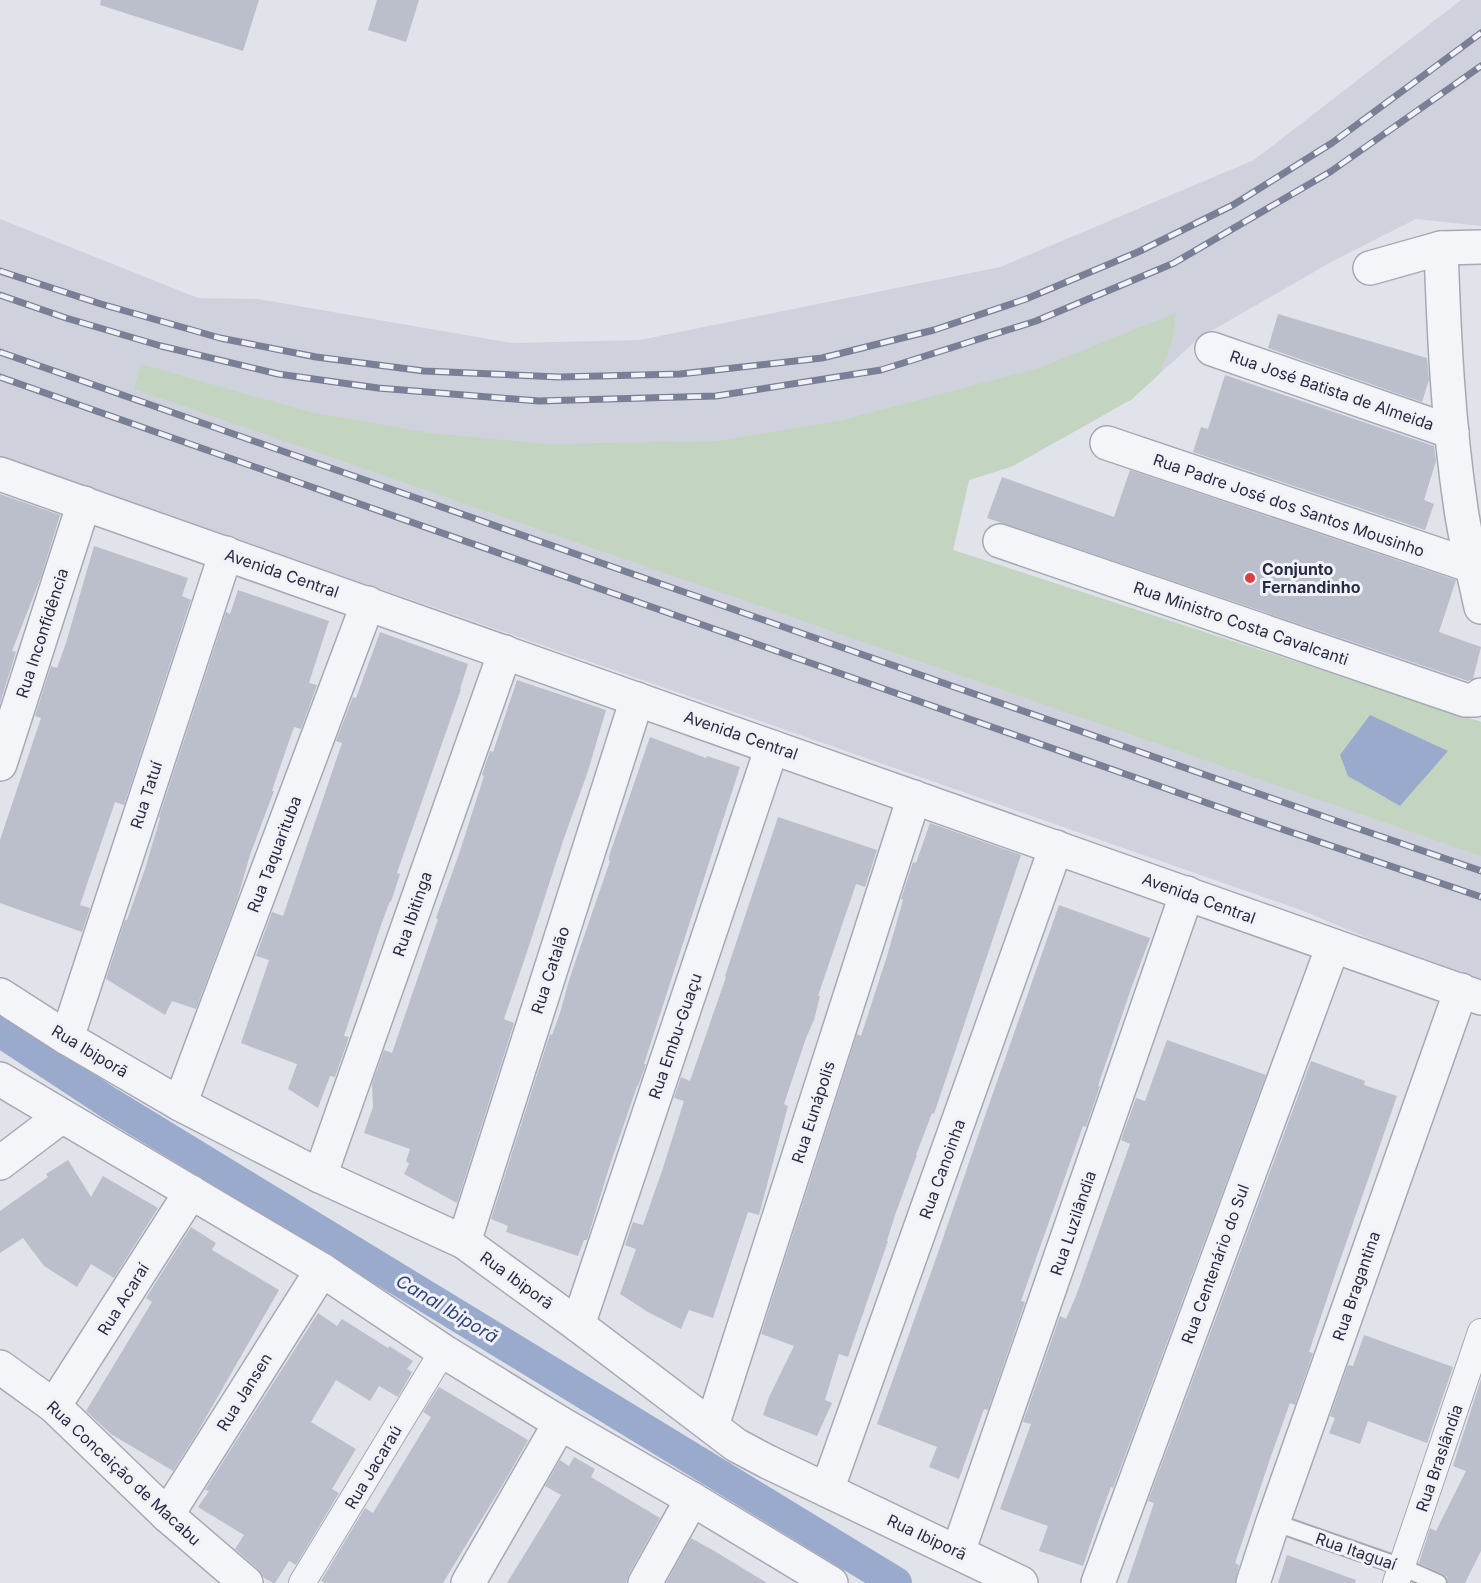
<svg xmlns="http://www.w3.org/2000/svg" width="1481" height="1583" font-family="Inter,sans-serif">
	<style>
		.built { fill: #cfd2dd }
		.green { fill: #c3d5c1 }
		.water { fill: #9aaacd }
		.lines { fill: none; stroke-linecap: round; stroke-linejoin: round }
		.canal { stroke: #9aaacd; stroke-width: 32 }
		.building { fill: #bbbecb }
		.service-casing { stroke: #a6a9b5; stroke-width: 20 }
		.pedestrian-casing { stroke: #a6a9b5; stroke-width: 28 }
		.minor-casing { stroke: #a6a9b5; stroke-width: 36 }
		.service { stroke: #f4f5f8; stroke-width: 16 }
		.pedestrian { stroke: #f4f5f8; stroke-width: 26 }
		.minor { stroke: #f4f5f8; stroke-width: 33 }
		.rail-casing { stroke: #797f95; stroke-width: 7 }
		.rail { stroke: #f1f2f8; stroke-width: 4.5; stroke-dasharray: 14; stroke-linecap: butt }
		.poi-dot { fill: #d7413e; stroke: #f1f2f8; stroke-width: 2 }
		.labels { text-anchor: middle; stroke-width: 6; stroke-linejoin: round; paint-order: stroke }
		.street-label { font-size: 16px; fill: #282d43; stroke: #f1f2f8 }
		.poi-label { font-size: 16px; font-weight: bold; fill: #282d43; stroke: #f1f2f8; text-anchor: start }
		.water-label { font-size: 18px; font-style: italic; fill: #2f447a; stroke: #f1f2f8 }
	</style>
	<rect width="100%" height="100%" fill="#e1e3eb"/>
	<polygon class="built" points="1461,0 1481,0 1481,226 1416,219 1333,261 1199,338 1132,399 1013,466 969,480 953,550 1481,722 1481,986 1301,910 453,614 0,458 0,219 198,298 258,299 512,343 640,340 1000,267 1254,160"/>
	<polygon class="green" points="1176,313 1172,341 1160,373 1132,399 1013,466 969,480 953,550 1481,722 1481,856 134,389 141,364 310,412 430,433 548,444 718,441 843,420 1039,368"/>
	<polygon class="water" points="1370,715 1448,751 1400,806 1348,776 1340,755"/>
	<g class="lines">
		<polyline class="canal" points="0,1031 109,1103 896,1583"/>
	</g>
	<g class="building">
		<polygon points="101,0 259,0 243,51 100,5"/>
		<polygon points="377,0 419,0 406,42 368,30"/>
		<polygon points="1278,314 1427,358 1429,380 1422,402 1268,348"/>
		<polygon points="1225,375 1434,446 1436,461 1424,500 1434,504 1425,530 1193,452 1201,427 1208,429"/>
		<polygon points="1130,470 1456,580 1439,632 1481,647 1473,679 1468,681 987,518 1002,477 1114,517"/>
		<polygon points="0,494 60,515 41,577 12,651 16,652 0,703"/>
		<polygon points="94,546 188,578 182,596 191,600 124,805 115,802 80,905 90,908 82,932 0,903 0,840 41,718 35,716 51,666 57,668 66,643"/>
		<polygon points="238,590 329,621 309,683 317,685 301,729 294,727 279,770 272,791 274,791 250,855 237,900 196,1009 172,1001 165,1015 106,979 125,920 127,920 145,869 160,818 159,817 226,612 230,614"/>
		<polygon points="380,632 468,664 460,689 461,689 397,873 400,874 391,902 390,901 381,925 344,1036 349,1037 335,1077 330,1076 318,1108 288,1089 297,1064 241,1043 269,960 256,956 272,912 283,916 342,743 336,741 353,697 356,698"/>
		<polygon points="517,680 606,710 588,771 563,841 525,958 504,1019 514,1023 457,1203 404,1174 409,1164 406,1161 410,1149 364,1133 373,1107 372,1084 384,1050 392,1053 438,919 436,918 459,854 484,776 482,775 490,751 493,752"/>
		<polygon points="650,737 706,758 707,756 740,767 644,1064 646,1064 638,1086 637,1086 608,1171 587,1240 584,1240 578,1256 506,1232 508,1226 491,1219 550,1034 552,1035 560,1013 570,977 610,861 609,861 609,856"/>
		<polygon points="778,817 877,850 865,887 856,884 818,996 820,996 814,1020 806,1038 784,1104 788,1106 759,1215 748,1212 713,1318 689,1310 681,1329 648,1312 620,1294 636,1249 625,1245 633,1222 643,1225 663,1168 684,1101 674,1098 681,1077 690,1081 726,977 725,976"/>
		<polygon points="930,823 1021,855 934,1114 932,1113 916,1155 917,1155 895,1215 887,1241 888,1241 848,1357 839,1354 825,1400 832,1403 817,1436 763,1415 769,1397 794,1346 761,1334 857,1034 861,1036 887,956 903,900 901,899 913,862 916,863"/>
		<polygon points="1059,905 1150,938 1131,989 1098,1086 1100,1086 1086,1127 1083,1126 1021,1301 1025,1302 988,1410 984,1409 959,1479 929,1467 937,1447 877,1424 940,1247 986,1113"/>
		<polygon points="1167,1040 1266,1075 1113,1488 1111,1487 1098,1522 1083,1566 1039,1551 1048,1526 1000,1509 1031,1424 1023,1422 1060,1316 1066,1319 1076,1296 1130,1144 1121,1140 1136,1098 1145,1101"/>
		<polygon points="1311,1061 1365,1081 1364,1085 1397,1096 1336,1272 1309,1352 1313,1353 1295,1405 1290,1403 1271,1456 1235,1563 1239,1565 1235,1583 1127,1583 1154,1503 1148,1501"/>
		<polygon points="68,1160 91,1197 103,1176 158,1208 114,1278 91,1264 77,1287 44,1266 23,1238 0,1253 0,1211 48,1177 46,1174"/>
		<polygon points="191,1227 216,1243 212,1250 279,1290 197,1433 173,1471 111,1434 86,1411 152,1302 146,1298"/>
		<polygon points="318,1313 337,1326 342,1319 388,1348 389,1346 413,1361 407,1369 412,1372 398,1397 379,1386 370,1401 336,1380 311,1422 356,1449 332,1489 339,1493 296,1565 289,1561 275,1583 273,1583 264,1578 258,1569 235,1549 244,1535 198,1507 209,1491 205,1490"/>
		<polygon points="1364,1335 1453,1367 1427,1443 1368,1421 1360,1444 1329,1433 1335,1418 1330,1416 1348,1365 1353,1366"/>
		<polygon points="1481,1379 1481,1551 1465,1583 1448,1583 1447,1577 1443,1574 1419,1563 1430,1528 1436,1531 1466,1471 1453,1466"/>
		<polygon points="439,1387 528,1440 506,1479 443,1583 325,1583 321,1581 365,1508 373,1513 431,1417 423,1412"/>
		<polygon points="574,1457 595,1469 591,1477 660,1518 629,1574 626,1583 507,1583 561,1495 545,1486 560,1460 569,1466"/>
		<polygon points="691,1538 716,1552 767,1583 666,1583"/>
		<polygon points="1287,1555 1356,1580 1355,1583 1278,1583"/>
	</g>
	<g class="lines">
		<defs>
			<polyline id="service" points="1273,1522 1402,1567 1438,1583"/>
			<g id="pedestrian">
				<polyline points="302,1583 443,1351"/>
				<polyline points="1396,1583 1481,1332"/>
			</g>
			<g id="minor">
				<path d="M 1441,248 C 1444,335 1448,422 1461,509 C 1466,542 1474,575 1481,607"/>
				<polyline points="1370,268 1441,248 1481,247"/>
				<polyline points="1212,349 1452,432"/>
				<polyline points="1107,443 1472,566"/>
				<polyline points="0,474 1481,998"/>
				<polyline points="1000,541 1465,700 1475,700 1481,695"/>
				<polyline points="0,764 84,503"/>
				<polyline points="0,995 67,1038 180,1104 320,1176 464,1242 578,1325 736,1445 768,1462 1021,1583"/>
				<polyline points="67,1038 226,553"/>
				<polyline points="0,1079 322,1270 443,1351 560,1423 692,1499 831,1583"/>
				<polyline points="180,1104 368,603"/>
				<polyline points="0,1163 62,1116"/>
				<polyline points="320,1176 505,652"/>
				<polyline points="464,1242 637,699"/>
				<polyline points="578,1325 772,747"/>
				<polyline points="0,1367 54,1406 167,1515 246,1583"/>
				<polyline points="54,1406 191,1192"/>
				<polyline points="712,1426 914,797"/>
				<polyline points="827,1490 1056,847"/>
				<polyline points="167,1515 322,1270"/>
				<polyline points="958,1552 1187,893"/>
				<polyline points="468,1583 560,1423"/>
				<polyline points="645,1583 692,1499"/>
				<polyline points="1098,1583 1333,946"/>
				<polyline points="1253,1583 1273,1522 1461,990"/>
			</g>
		</defs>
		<use href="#service" class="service-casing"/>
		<use href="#pedestrian" class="pedestrian-casing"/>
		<use href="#minor" class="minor-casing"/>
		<use href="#service" class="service"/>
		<use href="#pedestrian" class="pedestrian"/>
		<use href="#minor" class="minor"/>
		<defs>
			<g id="rail">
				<polyline points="0,271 101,304 220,338 316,357 424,371 559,377 680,374 822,358 934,330 1026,299 1138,252 1233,205 1332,143 1481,33"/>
				<polyline points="0,295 66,318 161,346 278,374 378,388 539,401 716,396 881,370 1036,321 1174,263 1330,172 1481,66"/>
				<polyline points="0,352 1365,831 1481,871"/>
				<polyline points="0,377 1261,822 1481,897"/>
			</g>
		</defs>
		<use href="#rail" class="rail-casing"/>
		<use href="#rail" class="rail"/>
	</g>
	<circle class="poi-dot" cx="1250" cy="578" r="6"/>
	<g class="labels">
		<g class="street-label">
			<text transform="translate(1332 390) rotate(19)" y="6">Rua José Batista de Almeida</text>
			<text transform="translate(1289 505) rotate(19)" y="6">Rua Padre José dos Santos Mousinho</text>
			<text transform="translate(282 573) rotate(19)" y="6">Avenida Central</text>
			<text transform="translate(1241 623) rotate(19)" y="6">Rua Ministro Costa Cavalcanti</text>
			<text transform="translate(42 633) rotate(-72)" y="6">Rua Inconfidência</text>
			<text transform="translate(741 735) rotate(19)" y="6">Avenida Central</text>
			<text transform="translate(146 795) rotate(-72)" y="6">Rua Tatuí</text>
			<text transform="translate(274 854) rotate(-69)" y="6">Rua Taquarituba</text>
			<text transform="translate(1199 898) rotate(20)" y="6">Avenida Central</text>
			<text transform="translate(412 914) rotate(-71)" y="6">Rua Ibitinga</text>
			<text transform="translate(550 970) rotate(-72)" y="6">Rua Catalão</text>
			<text transform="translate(675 1036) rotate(-71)" y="6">Rua Embu-Guaçu</text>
			<text transform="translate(90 1051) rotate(31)" y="6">Rua Ibiporã</text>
			<text transform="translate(813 1112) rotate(-72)" y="6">Rua Eunápolis</text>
			<text transform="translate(942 1169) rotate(-70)" y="6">Rua Canoinha</text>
			<text transform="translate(1073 1223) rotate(-71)" y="6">Rua Luzilândia</text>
			<text transform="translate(1215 1264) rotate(-70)" y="6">Rua Centenário do Sul</text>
			<text transform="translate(517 1280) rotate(36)" y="6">Rua Ibiporã</text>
			<text transform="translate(1356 1286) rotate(-71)" y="6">Rua Bragantina</text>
			<text transform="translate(123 1299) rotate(-58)" y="6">Rua Acaraí</text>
			<text transform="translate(244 1392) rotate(-58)" y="6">Rua Jansen</text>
			<text transform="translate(1439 1458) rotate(-71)" y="6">Rua Braslândia</text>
			<text transform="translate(373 1467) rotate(-59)" y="6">Rua Jacaraú</text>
			<text transform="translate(124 1473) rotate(43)" y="6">Rua Conceição de Macabu</text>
			<text transform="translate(927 1537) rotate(25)" y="6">Rua Ibiporã</text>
			<text transform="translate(1356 1551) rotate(19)" y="6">Rua Itaguaí</text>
		</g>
		<g class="poi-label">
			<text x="1262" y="575">Conjunto<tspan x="1262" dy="18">Fernandinho</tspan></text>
		</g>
		<g class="water-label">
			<text transform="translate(447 1309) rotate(31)" y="6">Canal Ibiporã</text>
		</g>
	</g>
</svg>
